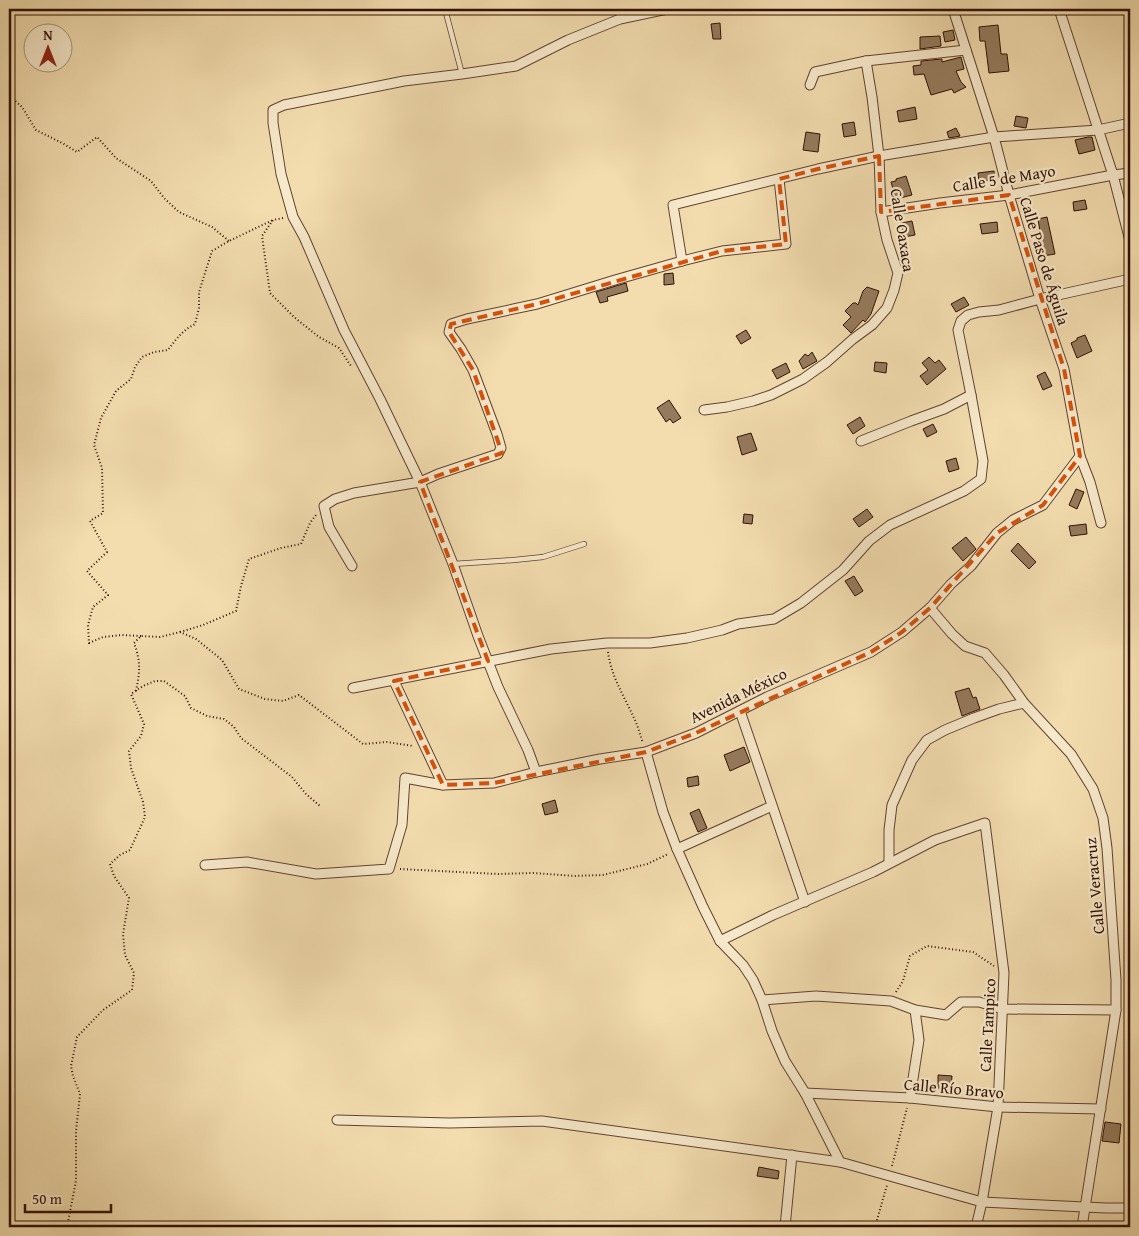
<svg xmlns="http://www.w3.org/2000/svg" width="1139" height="1236" font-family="'Gentium Book Plus',serif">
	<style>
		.building { fill: #957b5d; stroke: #301004 }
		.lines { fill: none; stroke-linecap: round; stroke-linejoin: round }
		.service-casing { stroke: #61432f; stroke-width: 6 }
		.minor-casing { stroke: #61432f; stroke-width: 11 }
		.path { stroke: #301004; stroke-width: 2; stroke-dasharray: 1 2.5; stroke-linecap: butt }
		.service { stroke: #f7e9cb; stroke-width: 4.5 }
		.minor { stroke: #f7e9cb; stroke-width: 9 }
		.marked { fill: none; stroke: #d6520b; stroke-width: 4; stroke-dasharray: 10 6; stroke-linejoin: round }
		.labels { text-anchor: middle; stroke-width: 4.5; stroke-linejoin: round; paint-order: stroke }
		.street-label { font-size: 16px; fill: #301004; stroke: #f7e9cb }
	</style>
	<rect width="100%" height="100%" fill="#f3ddaf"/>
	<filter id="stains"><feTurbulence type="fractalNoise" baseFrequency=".004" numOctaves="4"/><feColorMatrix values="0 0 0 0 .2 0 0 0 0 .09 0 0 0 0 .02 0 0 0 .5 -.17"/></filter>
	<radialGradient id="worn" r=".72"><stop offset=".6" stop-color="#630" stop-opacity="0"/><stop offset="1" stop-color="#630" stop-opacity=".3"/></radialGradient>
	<g class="building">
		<polygon points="720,23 721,39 713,39 711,24"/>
		<polygon points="998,25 1001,54 1007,54 1009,71 989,73 985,41 980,41 979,27"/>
		<polygon points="953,30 955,40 945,42 943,32"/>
		<polygon points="940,36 941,46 920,49 920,37"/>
		<polygon points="961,57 964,69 956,71 961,82 966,87 954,93 952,89 931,95 924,74 914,75 913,66 921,65 921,61 942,59 942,62"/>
		<polygon points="915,107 917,119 899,122 897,111"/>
		<polygon points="1016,116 1028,118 1026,128 1014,126"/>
		<polygon points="854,122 856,135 844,137 842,124"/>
		<polygon points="956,128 960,136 949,138 947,132"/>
		<polygon points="806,132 820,134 818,152 803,150"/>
		<polygon points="1088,137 1092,137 1095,150 1079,154 1075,140"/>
		<polygon points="994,171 995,179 979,182 978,173"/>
		<polygon points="906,176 912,195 896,199 891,182 896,181 896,179"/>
		<polygon points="1085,200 1087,209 1074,211 1073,202"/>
		<polygon points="1047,217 1055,254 1043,256 1041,244 1042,244 1038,219"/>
		<polygon points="912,221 915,235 904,237 901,223"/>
		<polygon points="997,222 998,232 982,234 980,224"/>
		<polygon points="673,273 674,284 664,285 664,274"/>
		<polygon points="626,283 628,291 607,297 608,301 600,303 596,292"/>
		<polygon points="867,287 879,291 871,314 865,322 863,320 851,333 843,325 851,317 845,311 853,303 856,303 858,305 863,291"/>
		<polygon points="964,297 969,305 956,312 951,304"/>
		<polygon points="746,330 751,338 741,344 736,336"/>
		<polygon points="1085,335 1092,351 1077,358 1071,343 1077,340 1077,338"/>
		<polygon points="812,352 817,361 803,369 799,361 805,354 808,356"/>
		<polygon points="929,357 935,363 939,360 946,369 927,385 920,376 928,370 922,363"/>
		<polygon points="875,362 887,363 886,373 874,371"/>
		<polygon points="786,363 790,372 777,379 772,370"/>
		<polygon points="1045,372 1052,386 1043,390 1037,376"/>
		<polygon points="669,400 681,418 673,423 670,419 666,422 657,408"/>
		<polygon points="860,417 865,426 853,434 847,425"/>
		<polygon points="933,424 937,432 927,437 923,429"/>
		<polygon points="751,433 757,450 742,455 737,437"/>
		<polygon points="956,458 959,469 949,472 946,461"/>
		<polygon points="1076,489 1084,492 1077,509 1069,505"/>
		<polygon points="867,509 873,517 859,527 853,519"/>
		<polygon points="744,514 753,515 752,524 743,523"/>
		<polygon points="1086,524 1087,534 1071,536 1069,526"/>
		<polygon points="966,537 976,549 963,561 952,548"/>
		<polygon points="1018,543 1036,562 1029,569 1011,551"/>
		<polygon points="854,576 863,591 855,596 845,581"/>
		<polygon points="969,688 973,698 976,697 980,709 962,716 955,692"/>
		<polygon points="744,747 750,762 730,771 724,755"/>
		<polygon points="698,776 699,785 688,787 687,778"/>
		<polygon points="555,800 558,812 545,815 542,804"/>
		<polygon points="699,809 707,828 698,832 690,813"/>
		<polygon points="938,1075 952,1076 951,1089 938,1088"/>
		<polygon points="1105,1122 1121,1124 1119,1143 1102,1141"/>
		<polygon points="759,1167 779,1171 778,1179 757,1176"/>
	</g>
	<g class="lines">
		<defs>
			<g id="service">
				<polyline points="445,9 462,74"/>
				<polyline points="453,564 514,560 543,557 584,544"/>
			</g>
			<g id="minor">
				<polyline points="953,9 994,137 1009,195 1040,299 1064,369 1080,456 1090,482 1101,523"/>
				<polyline points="1059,9 1113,175 1130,241"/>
				<polyline points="810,85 815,72 866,61 966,50"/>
				<polyline points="881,212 940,203 1009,195 1113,175 1130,173"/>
				<polyline points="682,261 673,205 818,169 879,156 994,137 1098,130 1130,123"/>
				<polyline points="704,410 727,407 753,401 771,395 803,379 827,362 853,339 872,325 887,308 894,290 898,273 887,240 881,212 879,156 872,97 866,61"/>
				<polyline points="861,441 911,421 944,409 971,395"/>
				<polyline points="352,566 329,527 324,506 335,499 354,493 420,482 438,474 498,454 501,448 497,434 473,370 461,349 449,332 451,324 467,319 537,304 615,280 682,261 722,251 786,244 779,179"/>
				<polyline points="930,608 952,634 965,646 985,653 1004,675 1024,703 1071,754 1093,789 1103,818 1107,848 1116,980 1116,1010 1082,1227"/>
				<polyline points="394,681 443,785 494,783 536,772 600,759 646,752 696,733 767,697 871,652 902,632 930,608 951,584 971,566 997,533 1013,520 1043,505 1080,456"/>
				<polyline points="353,688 551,649 607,643 650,643 687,638 722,630 738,624 774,619 801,603 843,570 869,541 890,525 964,491 981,479 983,461 971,395 958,330 961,321 968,315 979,312 999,310 1040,299 1130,279"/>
				<polyline points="740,711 805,902"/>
				<polyline points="646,752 663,812 677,849 703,907 720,941 743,965 753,980 762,1000 772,1031 785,1061 805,1093 840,1162 982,1202 1106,1208 1130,1208"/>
				<polyline points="536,772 528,750 498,687 478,636 453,564 420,482 380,399 344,330 304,237 293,217 281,174 273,123 273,110 284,105 404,81 462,74 516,66 568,40 620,19 667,9"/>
				<polyline points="677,849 772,806"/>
				<polyline points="889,863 889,830 892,805 912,760 927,740 945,730 974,718 999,709 1024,703"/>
				<polyline points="205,865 247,862 316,874 389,869 402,825 405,778 443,785"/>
				<polyline points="720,941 773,915 873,872 935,840 985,823 1004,973 998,1107 982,1202 976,1227"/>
				<polyline points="762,1000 816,996 891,1001 915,1010 946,1015 961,1002 979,1002 1003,1009 1116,1010"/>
				<polyline points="805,1093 910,1098 998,1107 1101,1109"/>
				<polyline points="910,1098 919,1040 915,1010"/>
				<polyline points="337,1120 449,1123 542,1121 840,1162"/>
				<polyline points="785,1227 792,1155"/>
			</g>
		</defs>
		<use href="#service" class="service-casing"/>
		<use href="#minor" class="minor-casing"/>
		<g class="path">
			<polyline points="9,93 12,98 22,107 36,130 64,144 77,152 97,137 116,158 151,181 164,198 179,212 212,227 229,241"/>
			<polyline points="283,218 273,220 262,236 270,293 294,317 319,337 339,348 351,366"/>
			<polyline points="180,632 203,625 236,611 241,586 249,559 281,548 301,544 310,523 316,515"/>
			<path d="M 141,636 L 122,635 L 103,637 L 89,643 L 88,625 L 93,607 L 108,595 L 87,571 L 107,552 L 90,521 L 103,513 L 102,468 L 94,445 L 101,418 L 116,391 L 131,379 L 135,367 L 142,357 L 154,352 L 168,350 C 176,339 183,330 195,324 L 199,308 L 199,292 L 212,251 L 229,241 L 273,220"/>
			<path d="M 608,652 C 611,676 624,696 634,718 C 638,726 640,735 643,743"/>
			<path d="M 136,691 C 140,671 141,662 134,643 L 141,636 L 160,637 L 180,632 L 196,639 L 222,660 L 239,689 L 265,699 L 283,701 L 299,695 L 363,744 L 387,742 L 413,746"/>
			<polyline points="400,869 498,874 533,873 574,876 603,875 647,864 668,854"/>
			<polyline points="896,992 903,981 910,956 927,946 973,952 994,966"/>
			<polyline points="892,1166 907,1108"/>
			<polyline points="67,1227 76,1181 76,1131 80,1094 73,1076 71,1066 77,1037 103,1010 132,990 134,973 125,955 123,934 129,898 114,876 110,864 120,855 130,850 145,817 143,802 131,768 129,751 141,736 144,724 131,694 143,686 155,681 164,681 185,696 191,708 207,716 224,719 234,727 241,738 292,777 306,794 320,806"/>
			<polyline points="875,1227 887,1185"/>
		</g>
		<use href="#service" class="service"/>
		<use href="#minor" class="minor"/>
	</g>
	<path class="marked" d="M 879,156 L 881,212 L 1009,195 L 1064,369 L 1080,456 L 1043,505 L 997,533 L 930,608 L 902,632 L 871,652 L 696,733 L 646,752 L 494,783 L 443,785 L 394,681 L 488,661 L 420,482 L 502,453 L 473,370 L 449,332 L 451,324 L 537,304 L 722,251 L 786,244 L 779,179 L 818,169 Z"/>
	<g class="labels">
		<g class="street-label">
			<text transform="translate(1004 178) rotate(-9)" y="6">Calle 5 de Mayo</text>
			<text transform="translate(903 230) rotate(81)" y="6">Calle Oaxaca</text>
			<text transform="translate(1045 261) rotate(73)" y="6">Calle Paso de Águila</text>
			<text transform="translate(738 695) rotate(-26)" y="6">Avenida México</text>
			<text transform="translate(1094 886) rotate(-95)" y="6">Calle Veracruz</text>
			<text transform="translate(987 1025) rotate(-87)" y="6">Calle Tampico</text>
			<text transform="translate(954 1088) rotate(5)" y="6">Calle Río Bravo</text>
		</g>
	</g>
	<rect width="1139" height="1236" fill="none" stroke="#f3ddaf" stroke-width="30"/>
	<rect x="10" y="10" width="1119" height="1216" fill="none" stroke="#301004" stroke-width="2.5"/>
	<rect x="15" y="15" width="1109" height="1206" fill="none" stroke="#301004"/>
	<g transform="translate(48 48)"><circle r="24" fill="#f7e9cb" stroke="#a7927b"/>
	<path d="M0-4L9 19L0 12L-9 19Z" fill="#8f2418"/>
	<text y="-8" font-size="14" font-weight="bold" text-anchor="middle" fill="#301004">N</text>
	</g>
	<path d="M25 1204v8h86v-8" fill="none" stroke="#301004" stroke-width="2.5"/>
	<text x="32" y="1204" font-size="15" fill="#301004" stroke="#f7e9cb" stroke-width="4" paint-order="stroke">50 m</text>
	<rect width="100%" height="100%" filter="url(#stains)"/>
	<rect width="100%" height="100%" fill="url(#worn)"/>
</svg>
